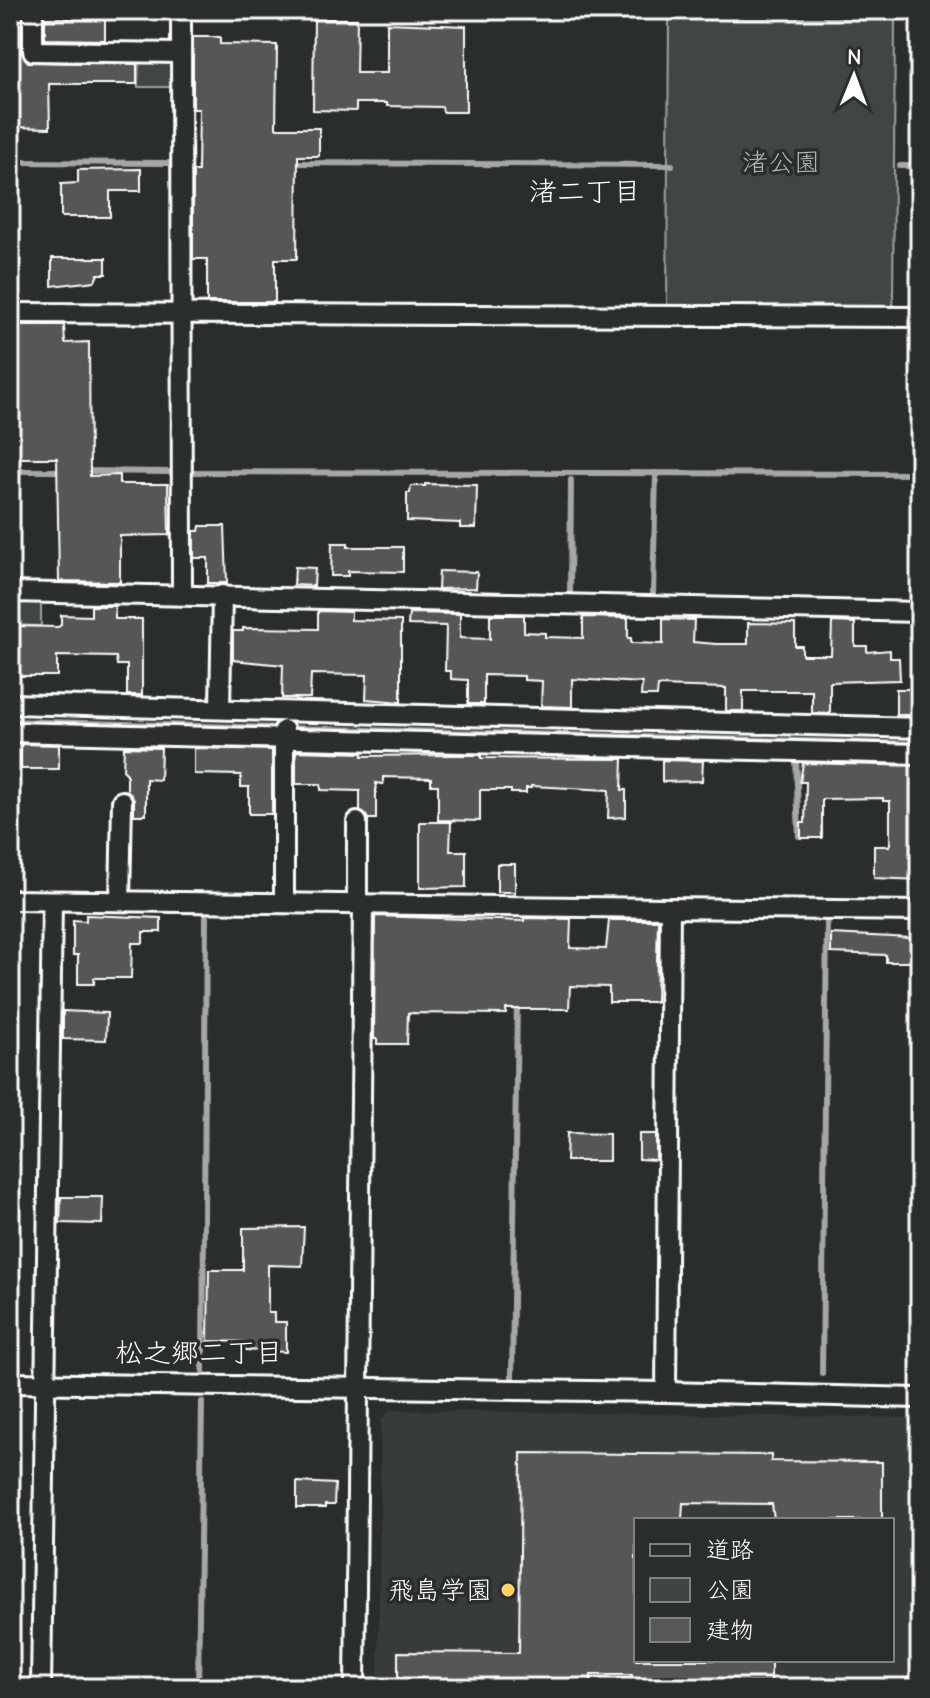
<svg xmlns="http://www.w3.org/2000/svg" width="930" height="1698" font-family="'Comic Neue','Klee One',sans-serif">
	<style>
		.built { fill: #373a3b; fill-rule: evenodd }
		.green { fill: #414445; stroke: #a0a2a2; stroke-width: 2 }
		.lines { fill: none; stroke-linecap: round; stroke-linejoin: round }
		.stream { stroke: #a6a7a7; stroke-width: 6 }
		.building { fill: #555758; stroke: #fff; stroke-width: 2 }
		.minor-casing { stroke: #fff; stroke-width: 24 }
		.minor { stroke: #2a2d2e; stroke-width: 18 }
		.poi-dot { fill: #ffd166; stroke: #2a2d2e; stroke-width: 3 }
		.labels { text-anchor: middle; stroke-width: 7; stroke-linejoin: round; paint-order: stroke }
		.park-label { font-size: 26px; fill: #b3b4b5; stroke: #2a2d2e }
		.poi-label { font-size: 26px; fill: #fff; stroke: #2a2d2e; text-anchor: end }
		.neighbourhood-label { font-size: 28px; fill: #fff; stroke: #2a2d2e }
	</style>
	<rect width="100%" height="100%" fill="#2a2d2e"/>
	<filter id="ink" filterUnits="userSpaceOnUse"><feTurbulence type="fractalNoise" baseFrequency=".0125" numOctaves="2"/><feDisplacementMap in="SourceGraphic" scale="16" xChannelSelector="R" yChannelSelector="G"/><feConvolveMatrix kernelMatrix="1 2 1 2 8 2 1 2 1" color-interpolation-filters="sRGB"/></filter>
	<g filter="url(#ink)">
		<path class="built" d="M 390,1410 L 920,1418 L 920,1688 L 378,1688 L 381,1420 ZM 636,1520 L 892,1520 L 892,1660 L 636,1660 Z"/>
		<g class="green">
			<polygon points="669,18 895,18 893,306 667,310"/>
			<polygon points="139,58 175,59 175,87 138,87"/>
			<polygon points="10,601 41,602 41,626 10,625"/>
		</g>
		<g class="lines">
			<g class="stream">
				<polyline points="10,162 170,163"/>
				<polyline points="290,163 672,165"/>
				<polyline points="900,166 920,166"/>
				<polyline points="10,471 62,471"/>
				<polyline points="82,471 170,472"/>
				<polyline points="193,472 920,474"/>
				<polyline points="570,594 571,480"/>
				<polyline points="653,594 656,473"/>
				<polyline points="10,721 920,744"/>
				<polyline points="796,759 799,836"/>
				<polyline points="203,1371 206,912"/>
				<polyline points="822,1373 827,919"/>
				<polyline points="512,1378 517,1001"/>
				<polyline points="198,1688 202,1402"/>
			</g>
		</g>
		<g class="building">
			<polygon points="45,18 105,19 105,40 45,39"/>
			<polygon points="10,19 21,19 21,52 28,62 137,64 137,84 49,84 50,128 10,127"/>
			<polygon points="314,19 357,19 356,73 387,73 387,23 466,26 466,112 443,112 442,107 387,106 387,103 356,103 356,111 313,110"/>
			<polygon points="193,37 220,37 220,44 277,45 276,128 319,128 319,156 298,156 297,259 275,259 275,302 207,302 207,259 193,259 193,171 198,171 199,109 193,109"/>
			<polygon points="141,169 141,191 110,191 110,217 61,217 61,184 78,183 78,170"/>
			<polygon points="52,258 106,258 106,274 98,274 95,281 52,286"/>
			<polygon points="17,325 64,325 65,343 89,342 90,476 119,475 119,484 168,484 169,535 120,536 120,582 59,581 57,458 10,458 10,328 17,328"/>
			<polygon points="425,484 477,485 476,528 460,528 460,523 407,521 407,493 410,493 411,486 425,486"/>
			<polygon points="200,526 225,526 227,583 208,583 208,558 194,558 194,531 199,531"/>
			<polygon points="332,543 348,543 348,547 403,547 403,572 348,571 348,576 331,576"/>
			<polygon points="295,567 315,568 314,586 294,585"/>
			<polygon points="439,571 477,572 476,588 438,589"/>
			<polygon points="91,606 115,606 115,619 142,619 142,695 127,695 127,665 117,665 116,657 57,656 57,676 10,676 11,626 58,627 61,625 61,615 91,616"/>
			<polygon points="318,611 351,612 351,620 401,621 401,702 366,699 367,675 311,674 310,698 282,698 283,665 233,660 233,631 243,631 243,628 318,629"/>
			<polygon points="409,613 460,614 460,638 490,639 490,615 524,615 524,632 545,633 545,637 583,638 583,617 628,618 628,638 631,638 631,643 663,644 663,619 694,620 693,642 716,644 748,644 748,623 795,624 795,646 802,646 802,655 831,655 832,622 855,623 855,646 867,646 867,652 890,650 890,658 899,658 900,680 830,682 830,714 812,713 812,691 743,691 743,711 726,711 726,688 658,686 657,696 641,696 642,683 572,679 572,707 541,706 542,681 524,680 524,676 484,675 484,704 468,704 468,680 451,679 451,671 445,671 446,626 408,625"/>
			<polygon points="896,689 915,689 915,716 896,714"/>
			<polygon points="21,744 59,745 59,769 21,769"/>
			<polygon points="124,747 161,748 160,780 146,779 146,815 134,815 134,800 127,790 127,774 123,770"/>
			<polygon points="194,748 272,750 272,814 249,814 249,787 241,787 241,775 194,774"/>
			<polygon points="296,751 363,753 362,756 454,755 481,755 481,758 623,759 622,790 626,790 626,817 608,818 609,790 531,786 531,788 526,788 526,793 511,793 511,790 480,790 480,821 438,820 438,785 431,785 431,778 383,777 383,784 376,783 376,819 368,819 360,811 360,791 321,790 321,784 296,784"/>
			<polygon points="662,760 703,761 702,781 662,782"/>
			<polygon points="803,763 920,766 920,880 874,878 874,846 889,846 890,843 890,801 883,801 883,798 822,799 822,838 801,838 801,823 805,823 806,782 800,782"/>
			<polygon points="420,822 451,822 450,851 466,851 466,887 420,888"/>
			<rect x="497" y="864" width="18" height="28"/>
			<polygon points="86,915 161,918 161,932 143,932 143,943 132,943 131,978 94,978 94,984 78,984 78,955 73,955 73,920 86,921"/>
			<polygon points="375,916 524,921 524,918 571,919 570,948 606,949 609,920 658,920 656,1002 609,1002 609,987 570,986 569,1009 506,1009 506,1014 408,1013 407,1044 377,1044 377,1039 374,1039"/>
			<polygon points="831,934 912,938 912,962 886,962 886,955 831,953"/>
			<polygon points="63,1011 107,1013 106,1040 63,1039"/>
			<polygon points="567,1133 609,1134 609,1161 566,1161"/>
			<polygon points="639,1134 656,1134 656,1160 639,1159"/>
			<polygon points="61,1197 103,1197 102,1224 60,1223"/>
			<polygon points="304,1227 302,1266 268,1265 268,1313 274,1313 274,1322 286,1322 286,1352 246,1350 246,1342 208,1341 209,1270 243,1270 243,1228"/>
			<polygon points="521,1453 771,1455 771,1461 882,1462 882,1520 774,1520 772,1504 683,1503 682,1520 636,1520 636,1660 771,1660 771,1683 632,1683 632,1675 591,1675 591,1683 398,1679 398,1652 519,1653"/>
			<polygon points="297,1482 335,1484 334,1505 325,1505 325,1508 297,1508"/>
		</g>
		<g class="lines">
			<defs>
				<g id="minor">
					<polyline points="33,10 33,51 181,53"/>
					<polyline points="181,10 182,595"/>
					<polyline points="10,313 920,317"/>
					<polyline points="10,592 920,612"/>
					<polyline points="10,704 920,728"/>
					<polyline points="220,709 222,595"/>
					<polyline points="10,732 920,754"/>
					<polyline points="10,900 920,911"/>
					<polyline points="120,901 122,801"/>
					<polyline points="284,903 284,730"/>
					<polyline points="357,904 357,822"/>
					<polyline points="10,1383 666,1392 920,1398"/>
					<polyline points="666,1392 670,909"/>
					<polyline points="41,1688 52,901"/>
					<polyline points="355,1688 363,904"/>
				</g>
			</defs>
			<use href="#minor" class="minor-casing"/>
			<use href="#minor" class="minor"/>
		</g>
	</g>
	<circle class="poi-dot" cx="508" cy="1590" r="8"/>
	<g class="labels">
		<g class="park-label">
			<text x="781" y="171">渚公園</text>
		</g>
		<g class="poi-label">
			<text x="492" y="1599">飛島学園</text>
		</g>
		<g class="neighbourhood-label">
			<text x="585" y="201">渚二丁目</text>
			<text x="199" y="1362">松之郷二丁目</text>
		</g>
	</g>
	<rect width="930" height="1698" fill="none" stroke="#2a2d2e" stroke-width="40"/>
	<rect x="20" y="20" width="890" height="1658" fill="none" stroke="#fff" stroke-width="3" filter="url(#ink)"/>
	<rect x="634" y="1518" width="260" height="144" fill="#2a2d2e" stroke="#7f8182" stroke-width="2"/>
	<rect x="650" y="1544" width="40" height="12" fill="#2a2d2e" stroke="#7f8182" stroke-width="2"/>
	<text x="706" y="1558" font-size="24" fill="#ffffff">道路</text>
	<rect x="650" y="1578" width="40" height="24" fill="#414445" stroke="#7f8182" stroke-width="2"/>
	<text x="706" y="1598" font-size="24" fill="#ffffff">公園</text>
	<rect x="650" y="1618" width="40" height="24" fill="#555758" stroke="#7f8182" stroke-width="2"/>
	<text x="706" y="1638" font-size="24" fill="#ffffff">建物</text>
	<g transform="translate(854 76) rotate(1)" stroke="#2a2d2e" stroke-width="6" paint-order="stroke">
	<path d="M0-6L14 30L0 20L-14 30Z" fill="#ffffff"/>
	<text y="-12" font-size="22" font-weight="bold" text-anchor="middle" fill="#ffffff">N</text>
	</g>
</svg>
